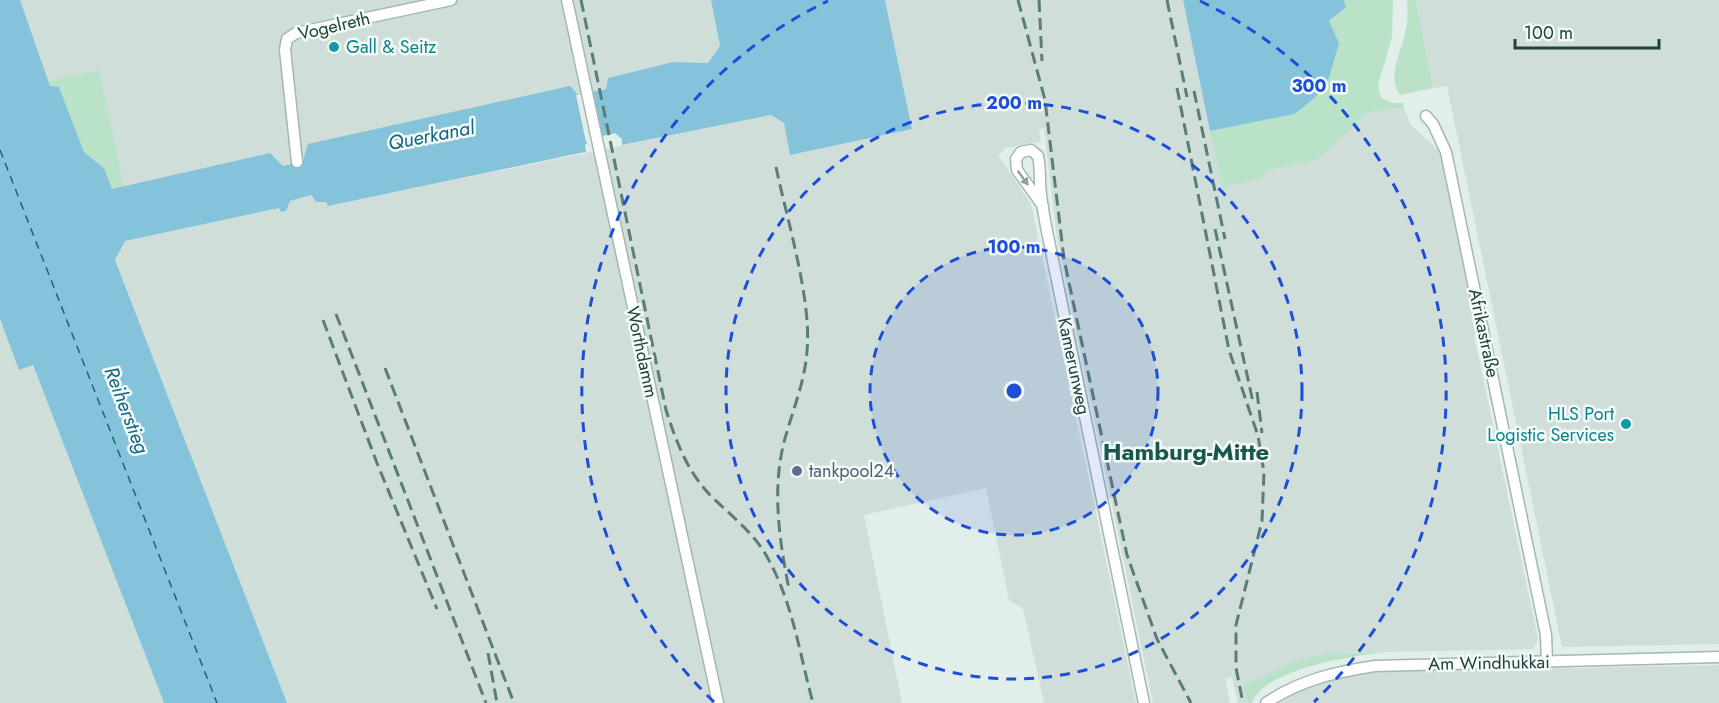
<svg xmlns="http://www.w3.org/2000/svg" width="1719" height="703" font-family="Jost,sans-serif">
	<style>
		.built { fill: #d0ded9 }
		.green { fill: #b9e2c8 }
		.water { fill: #84c3da }
		.pier { fill: #e2eeea }
		.lines { fill: none; stroke-linecap: round; stroke-linejoin: round }
		.ferry { stroke: #126685; stroke-width: 1.5; stroke-dasharray: 8 6; stroke-linecap: butt }
		.minor-casing { stroke: #a4b7b2; stroke-width: 13 }
		.minor { stroke: #fff; stroke-width: 10 }
		.rail { stroke: #5a7d78; stroke-width: 3; stroke-dasharray: 12 6; stroke-linecap: butt }
		.oneway { fill: #90a09e }
		.ring { fill: none; stroke: #1d4ed8; stroke-width: 3; stroke-dasharray: 10 8 }
		.culture-dot { fill: #0f9aa8; stroke: #f3faf7; stroke-width: 2 }
		.service-dot { fill: #5c6f8a; stroke: #f3faf7; stroke-width: 2 }
		.labels { text-anchor: middle; stroke-width: 5; stroke-linejoin: round; paint-order: stroke }
		.street-label { font-size: 18px; fill: #20423c; stroke: #f3faf7 }
		.culture-label { font-size: 18px; fill: #0d838f; stroke: #f3faf7; text-anchor: start }
		.service-label { font-size: 18px; fill: #4e5e75; stroke: #f3faf7; text-anchor: start }
		.water-label { font-size: 20px; font-style: italic; fill: #126685; stroke: #f3faf7 }
		.district-label { font-size: 24px; font-weight: bold; fill: #19574e; stroke: #f3faf7 }
		.centre { fill: #1d4ed8; stroke: #f3faf7; stroke-width: 3 }
		.ring-label { font-size: 18px; text-anchor: middle; font-weight: bold; fill: #1d4ed8; stroke: #f3faf7; stroke-width: 5; stroke-linejoin: round; paint-order: stroke }
	</style>
	<rect width="100%" height="100%" fill="#e2eeea"/>
	<g class="built">
		<polygon points="20,0 711,0 720,46 708,63 672,62 608,78 606,89 306,154 303,161 283,166 276,162 112,189 84,152 59,87 50,87"/>
		<polygon points="885,0 1183,0 1222,186 1267,171 1317,160 1357,124 1365,113 1404,107 1410,124 1438,150 1442,161 1477,334 1474,335 1538,639 1533,649 1327,653 1245,695 1248,703 1238,703 1232,677 1225,679 1230,703 1153,703 1057,239 1044,128 1039,129 1041,142 1006,148 998,155 1031,204 1136,703 1044,703 1023,609 1009,600 986,488 864,515 902,703 287,703 115,260 125,241 280,208 281,212 286,211 290,201 311,195 316,202 326,202 328,206 771,115 784,123 790,155 912,128"/>
		<polygon points="1416,0 1719,0 1719,644 1562,647 1447,86 1433,88"/>
		<polygon points="0,319 19,370 33,365 164,703 0,703"/>
		<polygon points="1719,665 1719,703 1280,703 1295,693 1315,685 1370,672"/>
	</g>
	<g class="green">
		<polygon points="1344,0 1393,0 1392,37 1378,85 1381,98 1393,103 1403,103 1404,107 1365,113 1357,124 1317,160 1267,171 1262,178 1222,187 1210,131 1295,114 1329,21 1346,7"/>
		<path d="M 1407,0 L 1416,0 L 1433,88 L 1400,95 C 1387,76 1400,55 1405,34 C 1408,23 1408,11 1407,0 Z"/>
		<polygon points="99,70 124,187 112,189 100,163 84,152 59,87 50,87 48,81"/>
		<path d="M 1387,652 C 1356,655 1263,669 1252,703 L 1248,703 L 1243,686 L 1293,662 L 1327,653 Z"/>
	</g>
	<g class="water">
		<polygon points="0,0 20,0 50,86 59,87 84,152 104,168 112,189 270,153 283,166 303,161 308,144 570,86 578,95 606,89 608,78 673,62 708,63 720,46 711,0 885,0 912,129 790,155 784,123 771,115 622,145 622,139 615,133 590,139 585,145 586,152 580,153 328,206 326,202 316,202 311,195 290,201 286,211 281,212 279,208 125,241 115,260 287,703 164,703 33,365 19,370 0,319"/>
		<polygon points="1183,0 1344,0 1346,7 1329,21 1339,43 1326,88 1295,114 1210,131"/>
	</g>
	<polygon class="pier" points="593,92 603,138 586,142 576,95"/>
	<g class="lines">
		<polyline class="ferry" points="0,150 217,703"/>
		<defs>
			<g id="minor">
				<polyline points="567,0 718,703"/>
				<polyline points="1426,116 1433,124 1446,152 1546,635 1547,662"/>
				<polyline points="297,162 285,50 287,39 296,33 451,0"/>
				<path d="M 1043,206 L 1017,170 L 1016,159 L 1021,152 L 1031,150 L 1038,156 C 1041,169 1039,182 1041,194 C 1043,215 1048,235 1052,256 L 1144,703"/>
				<path d="M 1266,703 C 1300,680 1335,672 1375,666 L 1719,657"/>
			</g>
		</defs>
		<use href="#minor" class="minor-casing"/>
		<use href="#minor" class="minor"/>
		<g class="rail">
			<path d="M 581,0 L 666,410 C 676,441 687,471 710,495 C 729,514 753,532 766,555 C 793,602 799,652 813,703"/>
			<polyline points="1018,0 1045,100 1064,259 1127,555 1157,639 1191,703"/>
			<polyline points="1039,0 1042,61"/>
			<polyline points="1167,0 1187,97"/>
			<polyline points="1177,88 1229,350 1258,436 1264,472 1262,521 1236,625 1236,668 1243,703"/>
			<polyline points="1194,91 1225,239"/>
			<path d="M 776,167 C 787,220 812,300 807,351 C 805,380 794,407 786,435 C 771,485 779,539 789,589"/>
			<polyline points="1215,229 1253,402"/>
			<polyline points="336,314 486,703"/>
			<polyline points="323,320 377,463 437,609"/>
			<polyline points="385,368 514,703"/>
			<polyline points="1257,392 1262,433"/>
			<polyline points="488,653 497,703"/>
		</g>
	</g>
	<defs><path id="oneway-solid" d="M-6-.8H1V-3.2L6.5 0L1 3.2V.8H-6Z" transform="scale(1.5)"/></defs>
	<use class="oneway" href="#oneway-solid" transform="translate(1023 178) rotate(54)"/>
	<circle cx="1014" cy="391" r="144" fill="#1d4ed8" fill-opacity=".12"/>
	<g class="ring">
		<circle cx="1014" cy="391" r="144"/>
		<circle cx="1014" cy="391" r="288"/>
		<path d="M714 702A432 432 0 0 1 828 1M1200 1A432 432 0 0 1 1314 702"/>
	</g>
	<g class="culture-dot">
		<circle cx="334" cy="47" r="6"/>
		<circle cx="1626" cy="424" r="6"/>
	</g>
	<circle class="service-dot" cx="797" cy="471" r="6"/>
	<g class="labels">
		<g class="street-label">
			<text transform="translate(334 26) rotate(-13)" y="6">Vogelreth</text>
			<text transform="translate(1484 333) rotate(78)" y="6">Afrikastraße</text>
			<text transform="translate(642 352) rotate(78)" y="6">Worthdamm</text>
			<text transform="translate(1074 366) rotate(78)" y="6">Kamerunweg</text>
			<text transform="translate(1489 663) rotate(-1)" y="6">Am Windhukkai</text>
		</g>
		<g class="culture-label">
			<text x="346" y="53">Gall &amp; Seitz</text>
			<text x="1614" y="420" text-anchor="end">HLS Port<tspan x="1614" dy="21">Logistic Services</tspan></text>
		</g>
		<g class="service-label">
			<text x="809" y="477">tankpool24</text>
		</g>
		<g class="water-label">
			<text transform="translate(431 135) rotate(-11)" y="7">Querkanal</text>
			<text transform="translate(127 410) rotate(69)" y="7">Reiherstieg</text>
		</g>
		<g class="district-label">
			<text x="1186" y="460">Hamburg-Mitte</text>
		</g>
	</g>
	<circle cx="1014" cy="391" r="9" class="centre"/>
	<g class="ring-label">
		<text x="1319" y="92">300 m</text>
		<text x="1014" y="109">200 m</text>
		<text x="1014" y="253">100 m</text>
	</g>
	<path d="M1515 39v9h144v-9" fill="none" stroke="#20423c" stroke-width="3"/>
	<text x="1524" y="39" font-size="18" fill="#20423c" stroke="#f3faf7" stroke-width="4.5" paint-order="stroke">100 m</text>
</svg>
